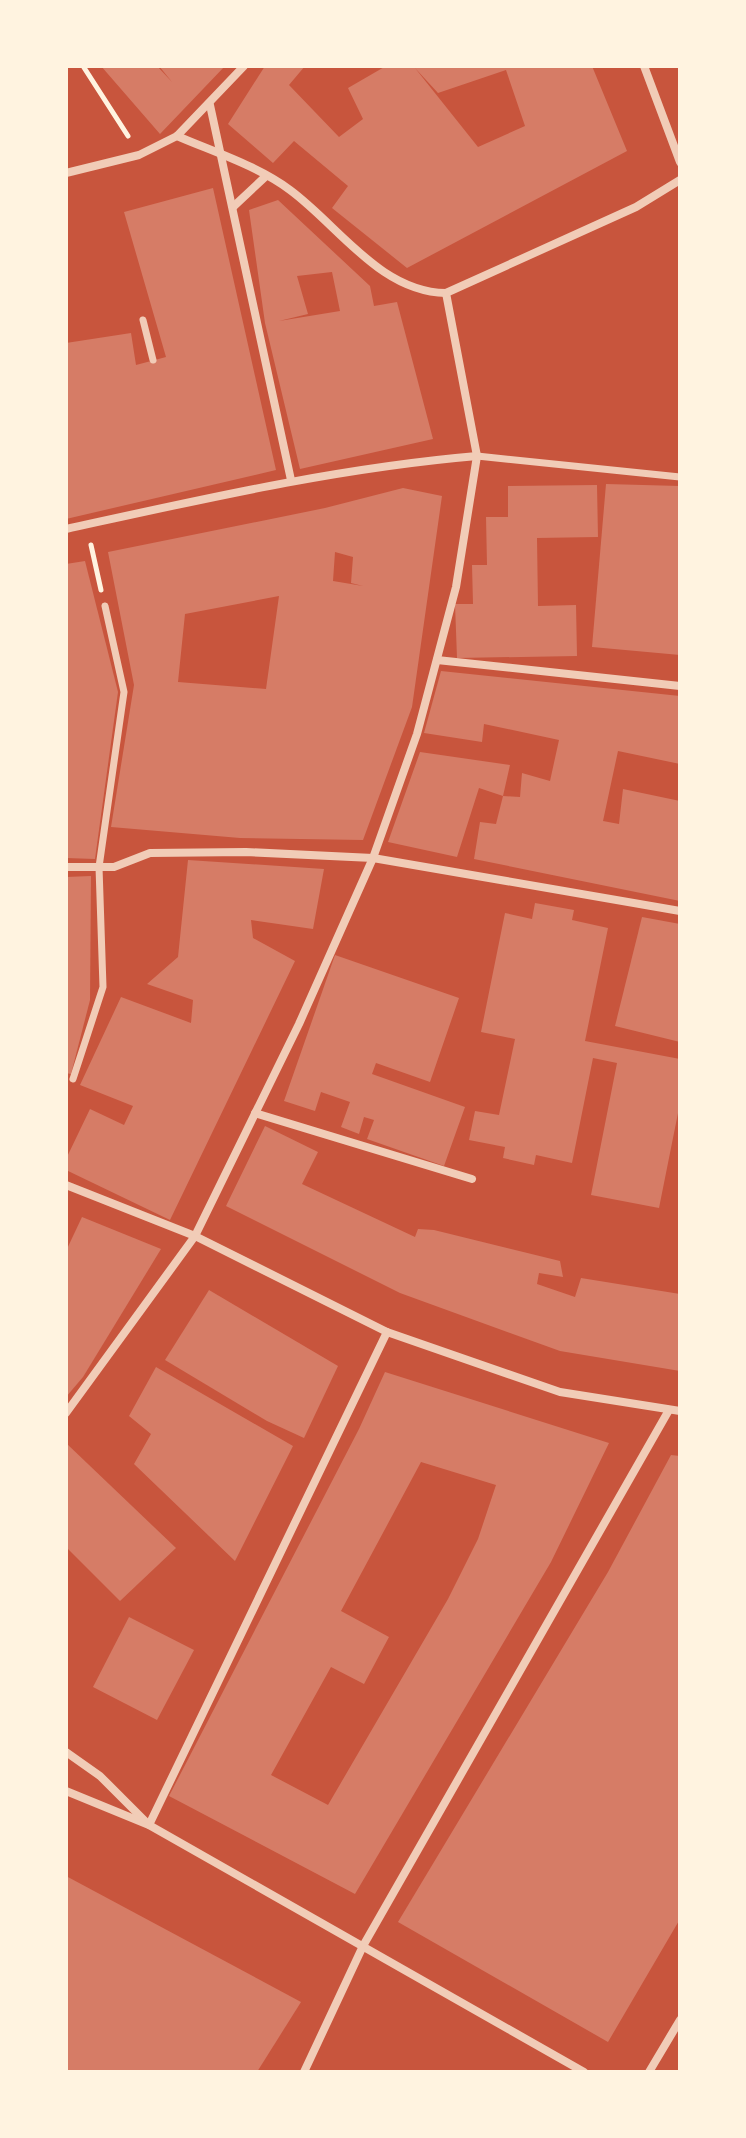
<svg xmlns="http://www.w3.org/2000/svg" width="746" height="2138" font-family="Figtree,sans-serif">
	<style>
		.building { fill: #d67c66; fill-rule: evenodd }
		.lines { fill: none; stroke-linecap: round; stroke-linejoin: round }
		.path { stroke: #fff3e0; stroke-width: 5 }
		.pedestrian { stroke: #f1ccb7; stroke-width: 7 }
		.minor { stroke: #f1ccb7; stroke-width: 8 }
	</style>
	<rect width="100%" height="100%" fill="#c8553d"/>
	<g class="building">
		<polygon points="101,66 157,66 172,82 159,66 225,66 160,134"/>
		<path d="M 265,66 L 305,66 L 289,85 L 339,137 L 363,119 L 348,88 L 386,66 L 592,66 L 627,151 L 407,268 L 332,208 L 348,186 L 294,141 L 273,163 L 228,124 ZM 415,68 L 438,93 L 506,70 L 525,126 L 478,147 Z"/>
		<polygon points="213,188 276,470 66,519 66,343 131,333 136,365 166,357 124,212"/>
		<path d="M 278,200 L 370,286 L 374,306 L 397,302 L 433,439 L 300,469 L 265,323 L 249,210 ZM 332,272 L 340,311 L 279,321 L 308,314 L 297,276 Z"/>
		<polygon points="606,484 680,486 680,655 592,647"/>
		<polygon points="597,485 598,537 537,538 538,606 576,605 577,656 457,658 455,604 473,604 472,565 487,565 486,517 508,517 508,486"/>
		<path d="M 403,488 L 442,496 L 412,707 L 363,840 L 240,838 L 111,827 L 134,685 L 108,552 L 325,508 ZM 335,552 L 353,557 L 351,583 L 363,586 L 333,581 ZM 279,596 L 266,689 L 178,682 L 185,614 Z"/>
		<polygon points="85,561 118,692 95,859 66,858 66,564"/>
		<polygon points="441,671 680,696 680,764 618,751 603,821 619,824 623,789 680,801 680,901 474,859 480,822 496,824 503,796 520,797 522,773 550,781 559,740 484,724 482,742 424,733"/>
		<polygon points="420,752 510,765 503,796 479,788 457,857 388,842"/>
		<polygon points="188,860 324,869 313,929 251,920 253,938 295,961 170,1220 66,1170 66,1159 90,1109 124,1125 133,1106 80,1085 121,997 191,1023 193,1000 147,984 178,957"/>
		<polygon points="91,876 90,1000 71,1074 66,1073 66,877"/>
		<polygon points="535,903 574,910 572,920 608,928 585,1041 680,1059 680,1103 659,1208 591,1195 617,1063 593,1058 572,1163 536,1155 534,1165 503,1158 505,1147 469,1140 475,1111 499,1115 515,1039 481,1032 505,913 532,919"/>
		<polygon points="642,917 680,924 680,1042 615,1026"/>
		<polygon points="335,955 459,998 430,1082 376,1063 372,1074 465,1107 444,1166 367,1139 374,1120 364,1117 359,1134 341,1127 350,1102 321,1092 315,1111 284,1101"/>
		<polygon points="265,1126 318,1152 302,1184 415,1237 418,1229 434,1230 560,1261 563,1277 539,1273 537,1284 575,1297 581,1278 680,1294 680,1371 560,1351 400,1293 226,1206"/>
		<polygon points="82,1217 161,1249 83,1377 66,1397 66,1251"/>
		<polygon points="209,1290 338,1366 304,1438 267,1421 165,1360"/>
		<polygon points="156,1367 293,1446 235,1561 134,1464 151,1434 129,1416"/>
		<path d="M 385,1372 L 609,1443 L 551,1562 L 355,1894 L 169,1796 L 359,1429 ZM 421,1462 L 496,1485 L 478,1539 L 448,1599 L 328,1805 L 271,1775 L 331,1667 L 364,1684 L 389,1637 L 341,1611 Z"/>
		<polygon points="66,1443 176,1548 120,1601 66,1547"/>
		<polygon points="671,1455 680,1456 680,1919 608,2042 398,1922 608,1572"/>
		<polygon points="129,1617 194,1650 157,1720 93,1687"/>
		<polygon points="66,1876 301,2002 257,2072 66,2072"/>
	</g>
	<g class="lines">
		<g class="path">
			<polyline points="83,66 128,136"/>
			<polyline points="91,545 101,590"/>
		</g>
		<g class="pedestrian">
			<polyline points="143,320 153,360"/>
			<polyline points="477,456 680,477"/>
			<polyline points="73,1079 103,987 99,867 124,692 105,606"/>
		</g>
		<g class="minor">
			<polyline points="644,66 680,162"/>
			<polyline points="210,105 291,480"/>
			<path d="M 177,136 C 214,152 258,166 290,190 C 339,226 380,292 446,293"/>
			<polyline points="66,173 139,155 177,136 244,66"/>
			<polyline points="233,207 265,177"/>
			<path d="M 66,529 C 203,499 337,468 477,456"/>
			<polyline points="437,660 680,686"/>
			<polyline points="66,867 114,867 150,853 246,852 373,858 680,911"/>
			<polyline points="255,1113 472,1179"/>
			<polyline points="66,1185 195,1236 387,1332 560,1392 680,1411"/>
			<polyline points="66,1413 195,1236 299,1024 373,858 417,734 456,587 477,456 446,293 636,207 680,180"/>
			<polyline points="66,1752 100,1776 145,1821"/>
			<polyline points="66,1791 149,1825 584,2072"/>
			<polyline points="149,1825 387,1332"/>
			<polyline points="304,2072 363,1946 669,1410"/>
			<polyline points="649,2072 680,2020"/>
		</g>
	</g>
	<rect width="746" height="2138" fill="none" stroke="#fff3e0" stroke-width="136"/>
</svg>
